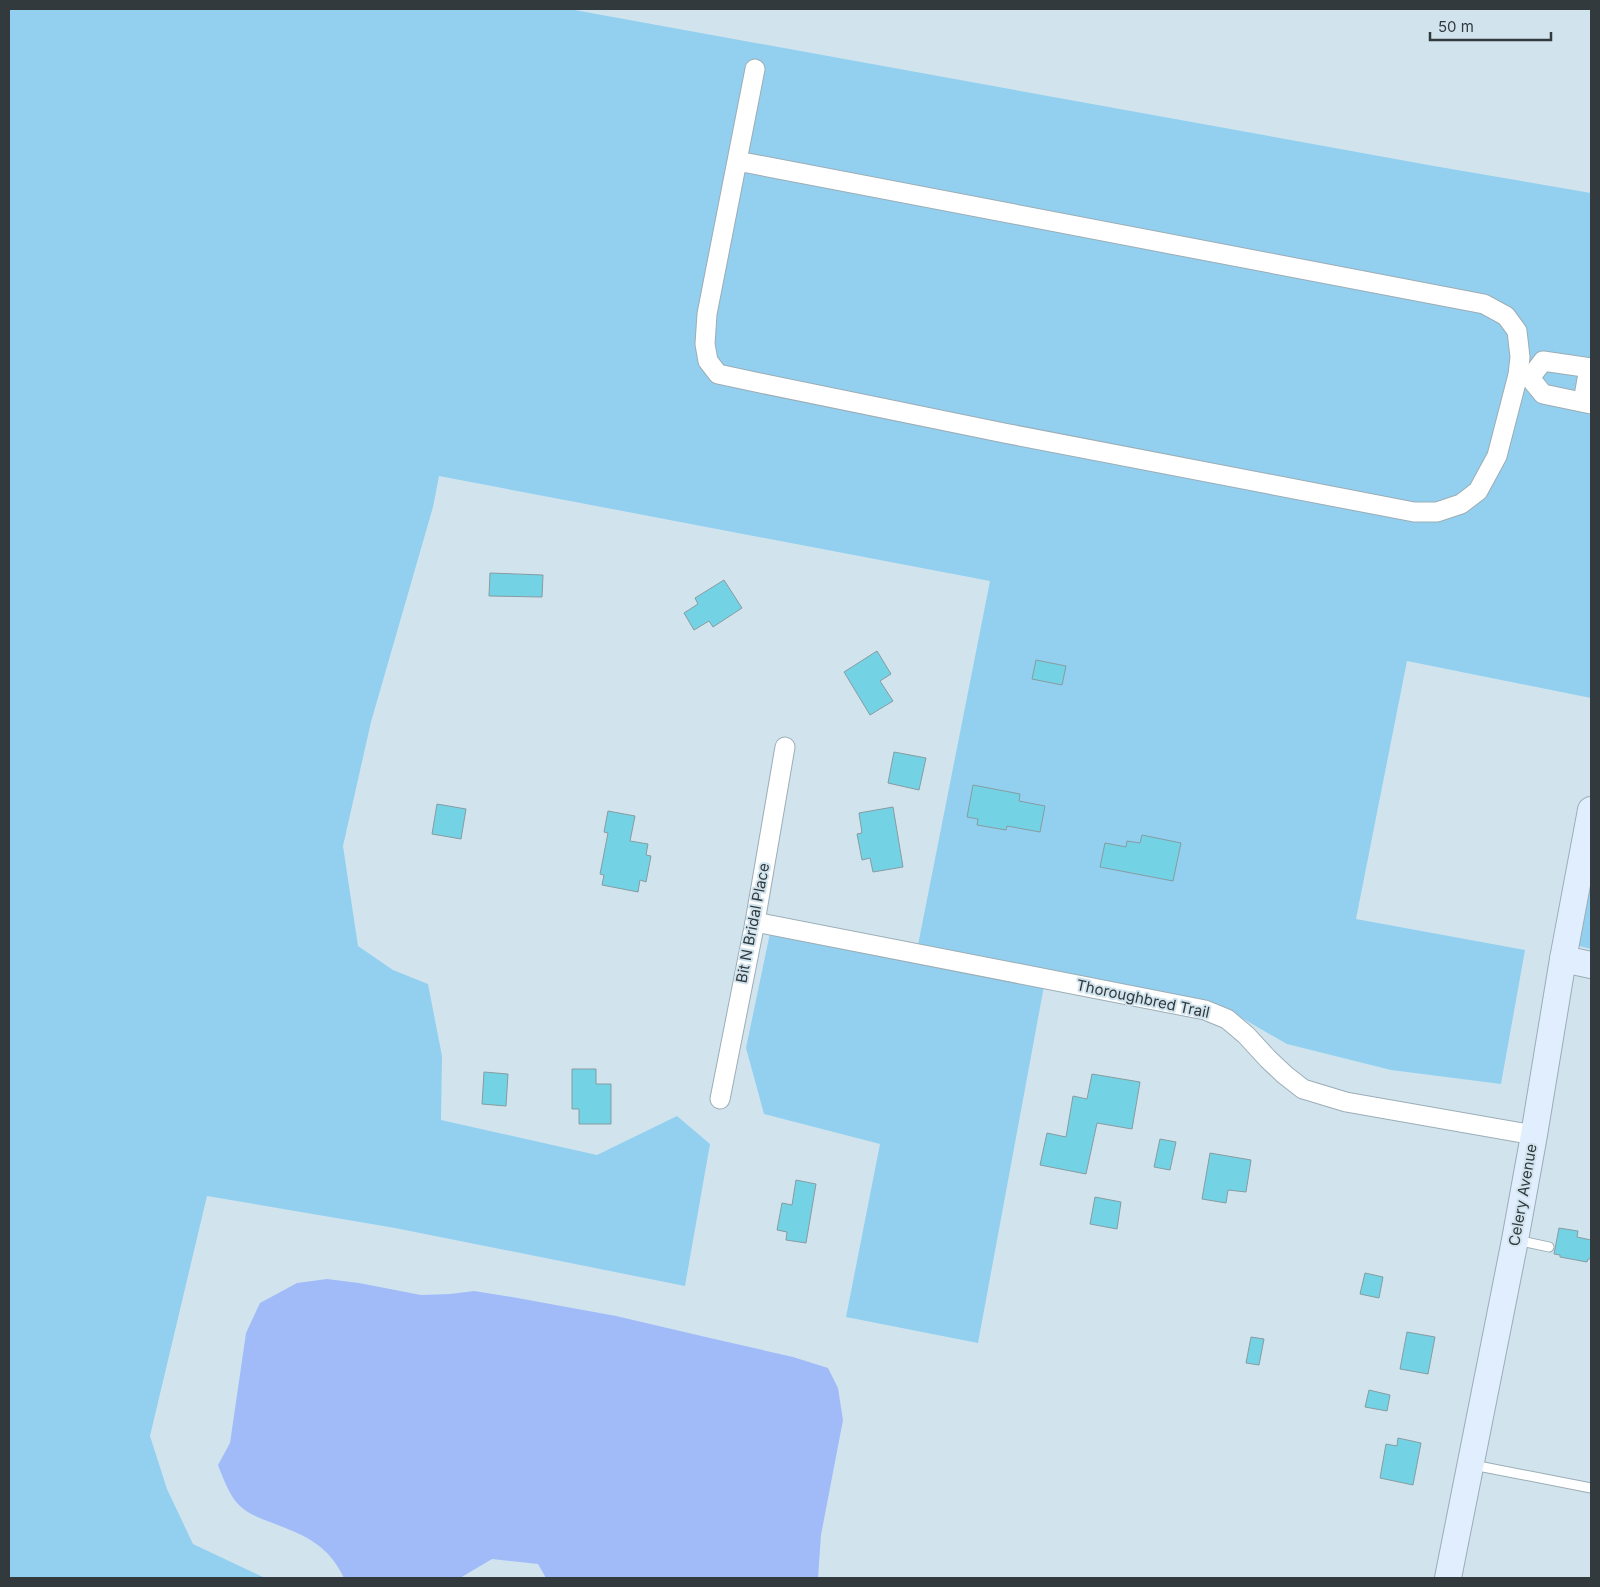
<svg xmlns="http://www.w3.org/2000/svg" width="1600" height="1587" font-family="Inter,sans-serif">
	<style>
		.green { fill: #93d0ef }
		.water { fill: #a1bbf9 }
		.building { fill: #74d2e5; stroke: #879ca1 }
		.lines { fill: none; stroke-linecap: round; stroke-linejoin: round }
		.lane-casing { stroke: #9badb6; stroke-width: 11 }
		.street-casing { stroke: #9badb6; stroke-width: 21 }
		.secondary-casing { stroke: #9badb6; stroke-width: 28 }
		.lane { stroke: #fff; stroke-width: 9 }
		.street { stroke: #fff; stroke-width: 19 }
		.secondary { stroke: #e0eefd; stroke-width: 26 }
		.labels { text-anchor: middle; stroke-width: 4; stroke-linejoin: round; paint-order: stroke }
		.street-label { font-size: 15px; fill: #323a3e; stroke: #d1e4ee }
	</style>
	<rect width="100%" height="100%" fill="#d1e4ee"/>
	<g class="green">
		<polygon points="9,9 569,9 1434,166 1591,193 1591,698 1407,661 1356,919 1525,950 1501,1084 1391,1070 1287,1044 1240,1017 1207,1002 918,945 990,581 439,476 433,507 371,722 343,846 358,946 393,970 428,984 442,1056 441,1120 597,1155 677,1116 710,1144 685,1286 395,1228 207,1196 150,1436 167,1489 193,1544 265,1578 9,1578"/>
		<polygon points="1591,860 1591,949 1575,945"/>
		<polygon points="770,933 1044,986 978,1343 846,1317 880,1144 764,1114 746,1048"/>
	</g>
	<path class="water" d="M 327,1279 L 359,1283 L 421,1295 L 450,1294 L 474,1291 L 512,1297 L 616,1316 L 710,1338 L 793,1357 L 828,1368 L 838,1388 L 843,1420 L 821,1535 L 818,1578 L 546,1578 L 538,1564 L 492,1559 L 460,1578 L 344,1578 C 328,1544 304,1535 270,1522 C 260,1518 248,1514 240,1506 C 230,1497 223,1478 218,1465 L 230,1443 L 246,1333 L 260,1303 L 297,1283 Z"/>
	<g class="building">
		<polygon points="490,573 543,575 542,597 489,596"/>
		<polygon points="724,580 742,608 713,627 709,621 694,630 684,613 698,604 695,598"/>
		<polygon points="877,651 891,674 880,681 893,701 870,715 844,672"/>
		<polygon points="1036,660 1066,666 1062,685 1032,679"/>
		<polygon points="894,752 926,758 919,790 888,783"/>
		<polygon points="973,785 1020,794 1019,801 1045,806 1040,832 1007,826 1006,830 977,825 978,819 967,817"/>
		<polygon points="437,804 466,809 461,839 432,834"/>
		<polygon points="893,807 903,867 873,872 870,858 862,860 857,834 862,833 859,813"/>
		<polygon points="608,811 635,816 630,841 648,844 646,855 651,856 646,882 640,880 638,892 602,885 604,875 600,874 608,833 604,832"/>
		<polygon points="1142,835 1181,843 1173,881 1100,867 1105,843 1126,847 1127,841 1140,843"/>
		<polygon points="572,1069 596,1069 596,1084 611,1084 611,1124 579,1124 579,1109 572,1109"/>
		<polygon points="484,1072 508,1074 506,1106 482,1104"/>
		<polygon points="1092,1074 1140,1082 1132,1129 1097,1123 1086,1174 1040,1165 1047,1133 1066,1137 1073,1096 1087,1099"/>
		<polygon points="1160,1139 1176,1142 1170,1170 1154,1167"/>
		<polygon points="1210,1153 1251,1160 1246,1192 1228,1190 1226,1203 1202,1199"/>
		<polygon points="796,1180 816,1184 806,1243 786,1240 787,1232 777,1230 782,1203 792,1205"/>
		<polygon points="1095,1197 1121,1202 1117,1229 1090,1224"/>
		<polygon points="1559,1228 1578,1231 1577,1237 1591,1240 1591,1259 1588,1259 1587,1262 1560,1257 1560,1255 1554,1254"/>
		<polygon points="1365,1273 1383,1277 1379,1298 1360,1294"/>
		<polygon points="1407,1332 1435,1337 1428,1374 1400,1369"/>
		<polygon points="1251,1337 1264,1339 1259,1365 1246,1363"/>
		<polygon points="1369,1390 1390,1395 1387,1411 1365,1407"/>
		<polygon points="1398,1438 1421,1443 1413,1485 1380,1478 1386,1444 1397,1446"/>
	</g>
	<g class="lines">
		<defs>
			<g id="lane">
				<polyline points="1517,1240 1549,1247"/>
				<polyline points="1473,1465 1591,1488"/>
			</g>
			<g id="street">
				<polyline points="737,161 1484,304 1506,316 1517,331 1520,357 1518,375 1497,456 1478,491 1461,504 1437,512 1414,512 1004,433 760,383 718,374 708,361 705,344 707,314 755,69"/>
				<polyline points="1518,375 1530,378 1543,394 1591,404"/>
				<polyline points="1530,378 1543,361 1591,368"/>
				<polyline points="1583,402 1589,368"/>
				<polyline points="755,922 1205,1010 1227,1019 1246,1035 1268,1059 1285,1075 1303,1089 1346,1102 1534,1135"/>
				<polyline points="720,1099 755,922 785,747"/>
			</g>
			<g id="secondary">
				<polyline points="1563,959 1591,965"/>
				<polyline points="1448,1578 1515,1240 1534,1135 1563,959 1591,810"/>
			</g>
		</defs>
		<use href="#lane" class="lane-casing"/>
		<use href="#street" class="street-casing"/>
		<use href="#secondary" class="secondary-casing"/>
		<use href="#lane" class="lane"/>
		<use href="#street" class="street"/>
		<use href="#secondary" class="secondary"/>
	</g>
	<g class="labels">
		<g class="street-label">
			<text transform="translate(753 923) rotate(-79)" y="5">Bit N Bridal Place</text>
			<text transform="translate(1143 999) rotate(12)" y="5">Thoroughbred Trail</text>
			<text transform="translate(1523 1195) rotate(-80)" y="5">Celery Avenue</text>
		</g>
	</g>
	<rect width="1600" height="1587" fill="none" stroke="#323a3e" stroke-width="20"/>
	<path d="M1430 32v8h121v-8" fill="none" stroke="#323a3e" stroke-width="2.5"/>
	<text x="1438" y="32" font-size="15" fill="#323a3e" stroke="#d1e4ee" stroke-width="4" paint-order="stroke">50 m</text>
</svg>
